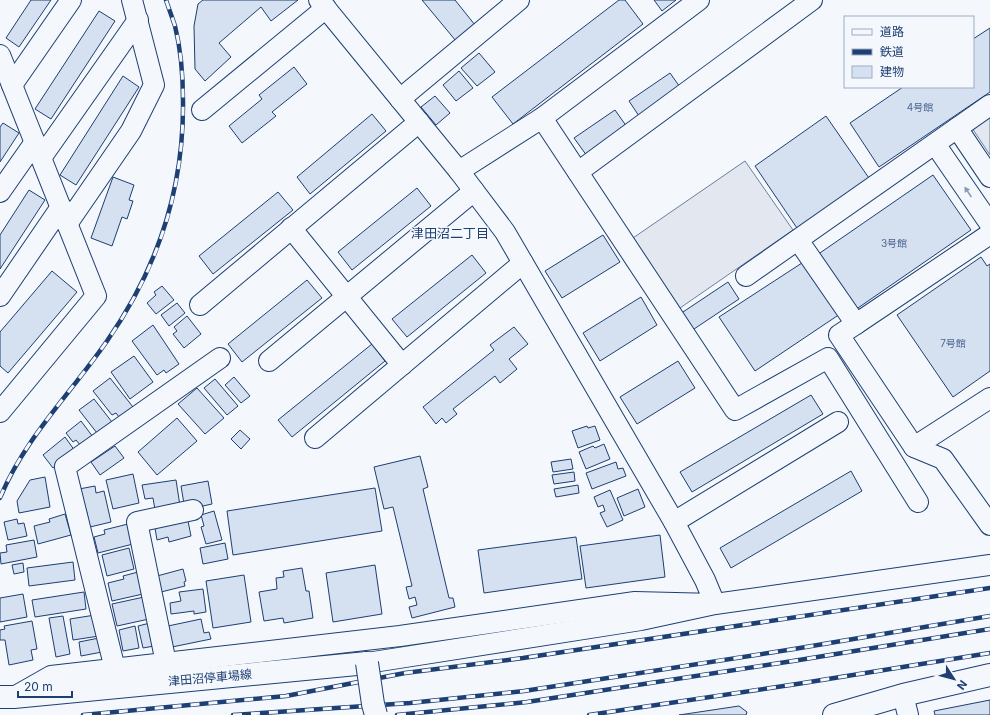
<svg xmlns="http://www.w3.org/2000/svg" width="990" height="715" font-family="Inter,'Noto Sans JP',sans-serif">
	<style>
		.parking { fill: #e3e8f0; stroke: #687fa3 }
		.building { fill: #d5e0f0; stroke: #1d3f73 }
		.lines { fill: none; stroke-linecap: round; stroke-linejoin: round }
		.minor-casing { stroke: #1d3f73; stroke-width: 22 }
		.major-casing { stroke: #1d3f73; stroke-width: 24 }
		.minor { stroke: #f4f7fb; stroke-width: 20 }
		.major { stroke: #f4f7fb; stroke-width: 22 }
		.rail-casing { stroke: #1d3f73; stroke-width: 4.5 }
		.rail { stroke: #f4f7fb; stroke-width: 3; stroke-dasharray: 9; stroke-linecap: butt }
		.major-bridge-casing { stroke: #1d3f73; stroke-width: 24; stroke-linecap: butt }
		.major-bridge { stroke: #f4f7fb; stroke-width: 22 }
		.oneway { fill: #889bb7 }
		.labels { text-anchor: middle; stroke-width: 3; stroke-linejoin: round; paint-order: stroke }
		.number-label { font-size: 10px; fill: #4b6792 }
		.street-label { font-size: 12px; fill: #1d3f73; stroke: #f4f7fb }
		.neighbourhood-label { font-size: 13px; fill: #1d3f73; stroke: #f4f7fb }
	</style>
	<rect width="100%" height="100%" fill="#f4f7fb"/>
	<g class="parking">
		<polygon points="990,116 990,155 972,128"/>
		<polygon points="745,161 793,230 680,308 633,238"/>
	</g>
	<g class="building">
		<polygon points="31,0 51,0 19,47 6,38"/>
		<polygon points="203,0 298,0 271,21 261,7 219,43 231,57 205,81 195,69 194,26 198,4"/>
		<polygon points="422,0 455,0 475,25 456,41"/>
		<polygon points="619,0 625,0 643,24 513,124 492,97"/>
		<polygon points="654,0 676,0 662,11"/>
		<polygon points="99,11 115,21 51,119 35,109"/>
		<polygon points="990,28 990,92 879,167 850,123 903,87 973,87 973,39"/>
		<polygon points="479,53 495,72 477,86 461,68"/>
		<polygon points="294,67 307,84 272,112 276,116 242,143 229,126 262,99 259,95"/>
		<polygon points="459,71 473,88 456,101 443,85"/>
		<polygon points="670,73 682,90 641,119 629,101"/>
		<polygon points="123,76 139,87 76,185 60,175"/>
		<polygon points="435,96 450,113 436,125 421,107"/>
		<polygon points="615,110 627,127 587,156 574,138"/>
		<polygon points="372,114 386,131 310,194 297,177"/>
		<polygon points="826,116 871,181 799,231 755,166"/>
		<polygon points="3,123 19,133 0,162 0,127"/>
		<polygon points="933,175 971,230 855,310 817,255"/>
		<polygon points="113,177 134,185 129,200 133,201 127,219 122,217 112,246 91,238"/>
		<polygon points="417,188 431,206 352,270 338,252"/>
		<polygon points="29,190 45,200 0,269 0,235"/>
		<polygon points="278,192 293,210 213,274 199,256"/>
		<polygon points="603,235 620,262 562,298 545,271"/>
		<polygon points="472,255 486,273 407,337 392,319"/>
		<polygon points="981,257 987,266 990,264 990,371 953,397 897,315"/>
		<polygon points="805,261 840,314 755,371 719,317"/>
		<polygon points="52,271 77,292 8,373 0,366 0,332"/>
		<polygon points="307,280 322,298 242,362 228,344"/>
		<polygon points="728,282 739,299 691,331 680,314"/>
		<polygon points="162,286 174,300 156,314 147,303 156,295 154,292"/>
		<polygon points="641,297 657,325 600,361 583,333"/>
		<polygon points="177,303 185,313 169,326 161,315"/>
		<polygon points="187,316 201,334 184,348 173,334 177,331 174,327"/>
		<polygon points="153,325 179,364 166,373 164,370 157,375 132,341"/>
		<polygon points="514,327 528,344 509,359 517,369 500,383 495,376 453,409 457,414 446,423 442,418 436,424 423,407 494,350 490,345"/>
		<polygon points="372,344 385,361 292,437 278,420"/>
		<polygon points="134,356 153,382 130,399 111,372"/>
		<polygon points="678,361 695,388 637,424 620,397"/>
		<polygon points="234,377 250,396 241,403 225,385"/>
		<polygon points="110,378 133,407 119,417 116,413 112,415 93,391"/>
		<polygon points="215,379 238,406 227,415 204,388"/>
		<polygon points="197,388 224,418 205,434 178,404"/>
		<polygon points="811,395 823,414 692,492 680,472"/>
		<polygon points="94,399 112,422 97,433 79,410"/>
		<polygon points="177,418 197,441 157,475 138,452"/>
		<polygon points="81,421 93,437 81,446 76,440 73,442 66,433"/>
		<polygon points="587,426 588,428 595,426 600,440 578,448 572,431"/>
		<polygon points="240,430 250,439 241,449 231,439"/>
		<polygon points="65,437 75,451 53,468 43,455"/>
		<polygon points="604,444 610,459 586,469 579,452 593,446 595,448"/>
		<polygon points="115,446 124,458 100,475 91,462"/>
		<polygon points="420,456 428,487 423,489 449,598 453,598 455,607 412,618 409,607 417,605 415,597 409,599 406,587 412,586 393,507 384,509 374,467"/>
		<polygon points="571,459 573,469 553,472 551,462"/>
		<polygon points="616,462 618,469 623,468 626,476 592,489 586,473"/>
		<polygon points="851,471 862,491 731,568 720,548"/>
		<polygon points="574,472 575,481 554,484 552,475"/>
		<polygon points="133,474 139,503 113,509 106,480"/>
		<polygon points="45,477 50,507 19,513 17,501 30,480"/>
		<polygon points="176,480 180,506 155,510 153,498 145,499 142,485"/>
		<polygon points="208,481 212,504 198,507 184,504 181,486"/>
		<polygon points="578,485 579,493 556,497 554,489"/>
		<polygon points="95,486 96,493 104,491 111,522 90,527 86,509 83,510 79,489"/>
		<polygon points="375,488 382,531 233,555 227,511"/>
		<polygon points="638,489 645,507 624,516 617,498"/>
		<polygon points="610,490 623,520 607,527 600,513 605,511 603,505 598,507 594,497"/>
		<polygon points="214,511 222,540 206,544 201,527 204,526 201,515"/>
		<polygon points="65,514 71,535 38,544 34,526 50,522 49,519"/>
		<polygon points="17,519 18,524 24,523 27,536 8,540 4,522"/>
		<polygon points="188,521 191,536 169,542 168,537 157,540 155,528"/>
		<polygon points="128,524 133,544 98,553 94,537 105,534 104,530"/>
		<polygon points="660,535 665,577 586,588 580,546"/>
		<polygon points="576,537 582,579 484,593 478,550"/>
		<polygon points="34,540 37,557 1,564 0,553 7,552 6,545"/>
		<polygon points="225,543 228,559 203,564 200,548"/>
		<polygon points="129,548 134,569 107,576 102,555"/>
		<polygon points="73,562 75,580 29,586 27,568"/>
		<polygon points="23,563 24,572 14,574 12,565"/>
		<polygon points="375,565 382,614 333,622 326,573"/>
		<polygon points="302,568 306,591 309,591 313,618 284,623 283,618 264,621 259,592 277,589 276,578 284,577 283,571"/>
		<polygon points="183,569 186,581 184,582 185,586 161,592 157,576"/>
		<polygon points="138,572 143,594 112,601 108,583 124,579 123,576"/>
		<polygon points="244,575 251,622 213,628 206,581"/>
		<polygon points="203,589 206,612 194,614 194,611 171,614 170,603 181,601 179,592"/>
		<polygon points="84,592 86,609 35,617 32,600"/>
		<polygon points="23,594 27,617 0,622 0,598"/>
		<polygon points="144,597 149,619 117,626 112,604"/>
		<polygon points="95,615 99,636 73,640 70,619"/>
		<polygon points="63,616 70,654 56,657 49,618"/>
		<polygon points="201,619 204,633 209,632 211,639 172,647 168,626"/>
		<polygon points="32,621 37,649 31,650 33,660 9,665 5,640 0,640 0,630 5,629 4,626"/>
		<polygon points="150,623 154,646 143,648 138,626"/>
		<polygon points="135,626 139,648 123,651 119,630"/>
		<polygon points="99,638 102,652 81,656 79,642"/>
		<polygon points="990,700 990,715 935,715 934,711"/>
		<polygon points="739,706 747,712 746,715 679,715"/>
	</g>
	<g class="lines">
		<defs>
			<g id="minor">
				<polyline points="0,55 96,296 0,412"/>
				<polyline points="12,85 71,0"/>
				<polyline points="400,99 519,0"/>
				<polyline points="202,110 326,8"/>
				<polyline points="542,118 735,410 828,358 918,502"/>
				<polyline points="957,128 990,177"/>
				<polyline points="935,144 990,224"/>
				<polyline points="41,158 138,20"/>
				<polyline points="459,171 542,118 699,0"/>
				<polyline points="578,172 812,0"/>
				<polyline points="0,192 35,142"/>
				<polyline points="67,224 131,131 154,85 132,0"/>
				<polyline points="291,228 402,365"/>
				<polyline points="798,240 856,324 990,234"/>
				<polyline points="746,276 990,105"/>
				<polyline points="0,296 61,207"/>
				<polyline points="200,305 419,122"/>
				<polyline points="856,324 839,335 914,447"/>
				<polyline points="269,361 474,191"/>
				<polyline points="990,398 914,447 943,459 990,525"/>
				<polyline points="315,438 523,263"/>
				<polyline points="674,522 838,422"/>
				<polyline points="166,663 137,522 193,510"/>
				<polyline points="367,663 641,620 715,604 990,565"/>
				<polyline points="115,669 65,467 220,358"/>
				<polyline points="903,695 908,715"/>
				<polyline points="14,697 51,676 400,636 635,602 715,604 705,580 674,522 505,232 459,171 319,0"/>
			</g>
			<g id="major">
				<polyline points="0,697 14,697 367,663"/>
				<polyline points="834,715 903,695 990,675"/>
			</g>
		</defs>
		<use href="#minor" class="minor-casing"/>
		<use href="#major" class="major-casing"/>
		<use href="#minor" class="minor"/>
		<use href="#major" class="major"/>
		<defs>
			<g id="rail">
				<path d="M 0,498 C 24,439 71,393 107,341 C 158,268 184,190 183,101 C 183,76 181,50 175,26 C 172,17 169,9 166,0"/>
				<polyline points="83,715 286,696 405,673 523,658 990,588"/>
				<polyline points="233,715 410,703 524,691 794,649 990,616"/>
				<polyline points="397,715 527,702 793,661 990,629"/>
				<polyline points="589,715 797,684 990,653"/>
			</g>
		</defs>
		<use href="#rail" class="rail-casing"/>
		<use href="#rail" class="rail"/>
		<defs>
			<polyline id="major-bridge" points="367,663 373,704 376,715"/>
		</defs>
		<use href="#major-bridge" class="major-bridge-casing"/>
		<use href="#major-bridge" class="major-bridge"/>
	</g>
	<defs><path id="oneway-solid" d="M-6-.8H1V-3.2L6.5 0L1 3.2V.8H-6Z"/></defs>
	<use class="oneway" href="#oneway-solid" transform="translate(968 192) rotate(-124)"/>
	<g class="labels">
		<g class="number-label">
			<text x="920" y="111">4号館</text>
			<text x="894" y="247">3号館</text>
			<text x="953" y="347">7号館</text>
		</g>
		<g class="street-label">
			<text transform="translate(210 678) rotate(-5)" y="4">津田沼停車場線</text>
		</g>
		<g class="neighbourhood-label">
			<text x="450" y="238">津田沼二丁目</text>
		</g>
	</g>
	<rect x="844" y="16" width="130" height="72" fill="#f4f7fb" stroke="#9eadc5"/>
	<rect x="852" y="29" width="20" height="6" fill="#f4f7fb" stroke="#9eadc5"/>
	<text x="880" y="36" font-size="12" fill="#1d3f73">道路</text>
	<rect x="852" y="49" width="20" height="6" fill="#1d3f73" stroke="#9eadc5"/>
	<text x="880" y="56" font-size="12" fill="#1d3f73">鉄道</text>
	<rect x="852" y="66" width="20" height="12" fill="#d5e0f0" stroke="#9eadc5"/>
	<text x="880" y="76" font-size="12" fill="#1d3f73">建物</text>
	<g transform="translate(954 679) rotate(126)" stroke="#f4f7fb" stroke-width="3" paint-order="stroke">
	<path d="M0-3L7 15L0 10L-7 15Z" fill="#1d3f73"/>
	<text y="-6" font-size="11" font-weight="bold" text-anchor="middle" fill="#1d3f73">N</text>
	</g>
	<path d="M18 691v6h54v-6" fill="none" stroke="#1d3f73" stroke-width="2"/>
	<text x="24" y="691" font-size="12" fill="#1d3f73" stroke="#f4f7fb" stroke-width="3" paint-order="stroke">20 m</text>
</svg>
